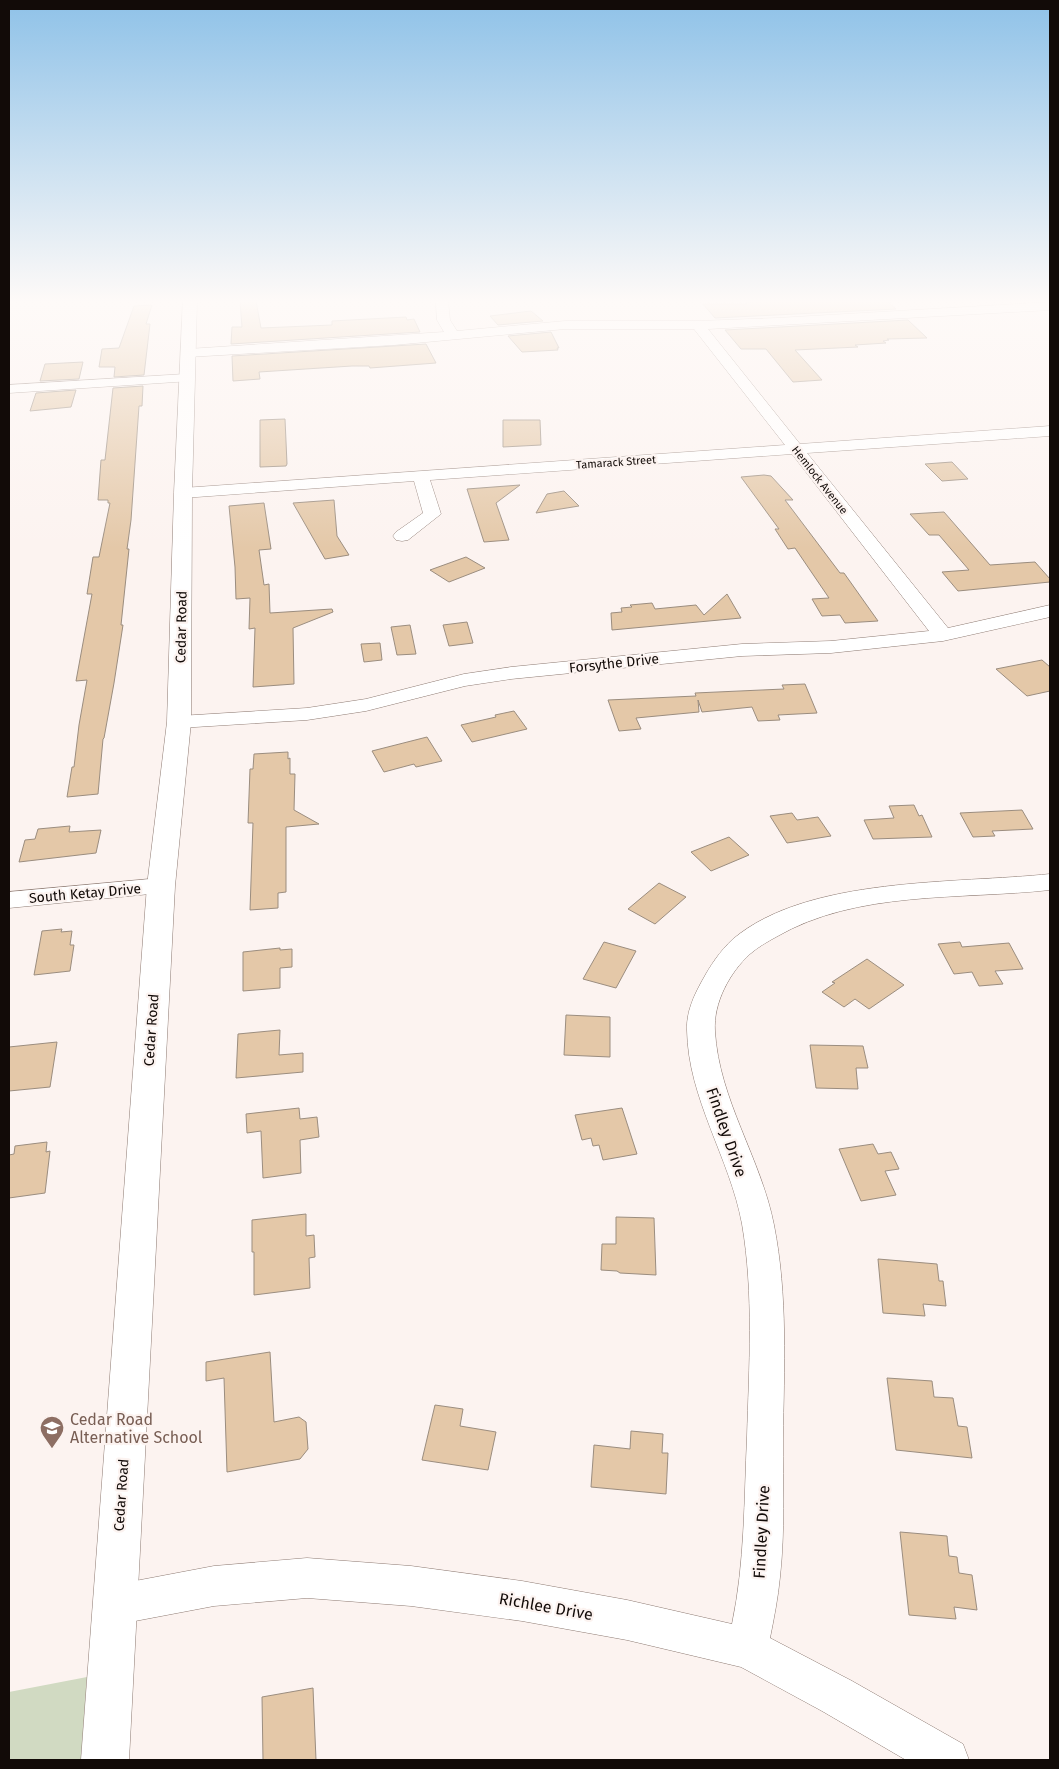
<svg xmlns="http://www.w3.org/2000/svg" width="1059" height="1769" font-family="'Fira Sans',sans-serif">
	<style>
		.green { fill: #d1dac2 }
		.building { fill: #e4c8a8; stroke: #9b8d7f }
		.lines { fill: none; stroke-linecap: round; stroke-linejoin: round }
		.minor-casing { stroke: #8e7b73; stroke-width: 1 }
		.tertiary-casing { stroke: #8e7b73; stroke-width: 1 }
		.minor { fill: #fff; fill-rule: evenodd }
		.tertiary { fill: #fff; fill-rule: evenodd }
		.labels { text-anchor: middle; stroke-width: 4.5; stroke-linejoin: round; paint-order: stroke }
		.far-street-label { font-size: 11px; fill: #120b08; stroke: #fcf3f0 }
		.street-label { font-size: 14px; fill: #120b08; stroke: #fcf3f0 }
		.near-street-label { font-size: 16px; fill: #120b08; stroke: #fcf3f0 }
		.near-education-label { font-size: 16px; fill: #785e54; stroke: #fcf3f0; text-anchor: start }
	</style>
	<rect width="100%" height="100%" fill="#fcf3f0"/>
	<polygon class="green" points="87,1677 81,1760 9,1760 9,1692"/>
	<g class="building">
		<polygon points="240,301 256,301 261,328 332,325 332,321 406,317 407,320 414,319 420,332 231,344 232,327 242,327"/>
		<polygon points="766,301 887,301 896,309 715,318 703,304 747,304 745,302"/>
		<polygon points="152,305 146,324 150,324 144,375 114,377 115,367 99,367 102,349 119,348 134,306"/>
		<polygon points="531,311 543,321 498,325 490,316"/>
		<polygon points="908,320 927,338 887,339 889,340 883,341 886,343 855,345 858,347 795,350 822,380 793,382 766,349 741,349 725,330"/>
		<polygon points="551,332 559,348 557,348 558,350 522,352 508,336"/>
		<polygon points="426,344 436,363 370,368 369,366 352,366 259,372 260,379 233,381 232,356"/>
		<polygon points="83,362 79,379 40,381 45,364"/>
		<polygon points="143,386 142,406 139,406 131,520 127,549 129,549 121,625 123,625 114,683 104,738 103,739 98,794 67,797 72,767 74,767 79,725 87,680 76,681 92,594 87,594 93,557 99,557 110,503 108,503 108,500 98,500 101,460 105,460 113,388"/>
		<polygon points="76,390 71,407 30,411 36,393"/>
		<polygon points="285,419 287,464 286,466 260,467 260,420"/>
		<polygon points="503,420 540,420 541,445 503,447"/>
		<polygon points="952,462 968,479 942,481 925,464"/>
		<polygon points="764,475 771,476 793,500 785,500 840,573 844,573 878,621 845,623 840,615 822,616 812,599 829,598 795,548 788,549 775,529 779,529 741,477"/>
		<polygon points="520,485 496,503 509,540 484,542 467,489"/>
		<polygon points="564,491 579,506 536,513 547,494"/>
		<polygon points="334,500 337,536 349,555 325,559 293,503"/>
		<polygon points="264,503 271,549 259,550 264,585 269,584 270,613 332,609 333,612 293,628 294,684 253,687 255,628 249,629 250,598 236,599 235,567 229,506"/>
		<polygon points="944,512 990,565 1035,562 1050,579 1050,582 958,591 942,572 969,570 939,535 929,535 910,514"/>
		<polygon points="466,557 485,568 449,582 430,570"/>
		<polygon points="727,594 741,618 612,630 611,613 622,612 621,608 632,607 630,605 652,603 655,609 696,605 704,615"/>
		<polygon points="467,622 473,643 449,646 443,625"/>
		<polygon points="410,625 416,654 397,655 391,627"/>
		<polygon points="380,643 382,660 364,662 361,644"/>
		<polygon points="1042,660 1050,667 1050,691 1027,696 996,669"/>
		<polygon points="805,684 817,713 778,715 780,720 758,721 752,707 702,712 698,700 699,712 636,718 641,729 619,731 608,700 696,696 695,693 784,689 782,685"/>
		<polygon points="514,711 527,729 472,742 461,725 496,717 495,715"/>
		<polygon points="427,737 442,761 416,767 414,764 384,772 372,751"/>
		<polygon points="288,752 288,759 290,758 290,774 295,774 294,810 319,824 286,827 286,892 278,893 278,908 250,910 253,823 248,823 250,769 253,769 254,754"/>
		<polygon points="914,805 919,816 922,815 932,837 873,839 864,820 894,818 889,806"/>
		<polygon points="1022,810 1033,829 992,831 995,836 973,837 960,813"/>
		<polygon points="792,813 797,820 818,817 831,836 787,843 770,816"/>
		<polygon points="70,826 69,832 101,830 96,853 19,862 25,840 35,839 38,829"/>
		<polygon points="729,837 749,855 711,871 691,852"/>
		<polygon points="659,883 686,897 655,924 628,909"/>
		<polygon points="62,929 61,932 72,931 70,945 74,945 70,971 34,975 42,931"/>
		<polygon points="604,942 636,951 616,988 583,979"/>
		<polygon points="960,942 962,947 1009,943 1023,969 995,971 1003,984 979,986 972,972 954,974 938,944"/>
		<polygon points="280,948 280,950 292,949 292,967 280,968 280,988 243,991 243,952"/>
		<polygon points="867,959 904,985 869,1009 855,999 844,1007 822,992 835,983 832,982"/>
		<polygon points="566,1015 610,1017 610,1057 564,1055"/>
		<polygon points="280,1030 279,1055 303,1053 303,1072 236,1078 238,1034"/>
		<polygon points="57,1042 50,1087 9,1091 9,1047"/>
		<polygon points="810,1045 863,1046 868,1068 856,1068 858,1089 816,1088"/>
		<polygon points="299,1108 300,1119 317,1117 319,1137 300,1140 301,1173 263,1178 261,1131 247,1133 246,1114"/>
		<polygon points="622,1108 637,1154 603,1160 599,1145 593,1146 591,1138 582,1140 575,1115"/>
		<polygon points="47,1142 46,1152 50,1151 45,1193 9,1198 9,1155 14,1154 15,1146"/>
		<polygon points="873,1144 878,1154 891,1152 899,1169 885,1171 896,1195 861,1201 839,1149"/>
		<polygon points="306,1214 306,1236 314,1235 315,1257 309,1258 310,1288 254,1295 254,1252 252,1252 252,1220"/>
		<polygon points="616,1217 654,1218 656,1275 620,1273 617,1271 601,1270 602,1244 616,1244"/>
		<polygon points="878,1259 937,1264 939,1281 943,1281 946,1306 923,1304 925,1316 883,1313"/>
		<polygon points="270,1352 274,1422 299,1417 306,1422 308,1449 300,1459 227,1472 224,1378 206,1381 206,1362"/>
		<polygon points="887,1378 932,1381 934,1397 953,1398 958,1426 967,1427 972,1458 896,1450"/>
		<polygon points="435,1405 463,1409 460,1426 496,1432 488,1470 422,1460"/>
		<polygon points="631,1431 663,1434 662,1453 668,1453 666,1494 591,1487 594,1445 630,1449"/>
		<polygon points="900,1532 947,1536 949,1556 957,1557 959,1573 972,1575 977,1610 954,1607 956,1619 909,1615"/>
		<polygon points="313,1688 316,1760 263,1760 262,1697"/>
	</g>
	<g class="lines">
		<defs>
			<g id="minor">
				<polygon points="436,301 448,301 450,320 457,331 565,321 698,321 777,318 1050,302 1050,310 708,329 800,444 1050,426 1050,436 807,453 948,628 1050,605 1050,617 943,641 831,653 742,656 511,679 465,686 366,711 307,720 179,728 171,727 168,722 171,717 179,716 307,708 366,699 464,674 511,667 742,644 831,641 929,631 792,454 430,480 441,514 408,540 402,541 396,540 393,536 396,532 423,513 414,481 183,498 177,497 175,493 177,489 183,488 785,445 694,329 565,329 394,345 188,357 181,353 188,349 444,332 437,320"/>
				<polygon points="186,374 191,375 193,378 191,381 9,393 9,385"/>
				<path d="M 1050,874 L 1050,890 C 959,900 857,890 776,937 C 767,942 758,947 750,954 C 730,972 713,1003 715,1031 C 719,1100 761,1158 774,1225 C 788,1296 784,1368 783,1439 C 783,1485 785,1532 780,1577 C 778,1598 774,1618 770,1638 L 852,1681 L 963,1744 L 969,1760 L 906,1760 L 822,1711 L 741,1667 L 627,1640 L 522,1621 L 411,1606 L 307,1598 L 214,1606 L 114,1625 L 100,1619 L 94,1605 L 100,1591 L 114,1585 L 214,1566 L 307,1558 L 411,1566 L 522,1581 L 627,1600 L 732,1624 C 745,1562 744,1500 747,1437 C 749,1367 754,1294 742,1224 C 730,1158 688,1099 687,1030 C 686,1013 694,995 702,981 C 710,966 720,951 733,939 C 808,876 956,884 1050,874 Z"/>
				<polygon points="161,878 170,880 174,886 170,892 9,908 9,892"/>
			</g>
			<polygon id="tertiary" points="183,301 197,301 192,493 191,722 175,886 129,1760 81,1760 147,886 167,722 174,493"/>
		</defs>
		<use href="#minor" class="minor-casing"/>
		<use href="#tertiary" class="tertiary-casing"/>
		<use href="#minor" class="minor"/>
		<use href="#tertiary" class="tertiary"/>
	</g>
	<linearGradient id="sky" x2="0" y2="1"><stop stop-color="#8fc2e8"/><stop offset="0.55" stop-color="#fefaf8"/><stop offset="1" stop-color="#fefaf8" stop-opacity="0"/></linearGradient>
	<rect width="1059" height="548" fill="url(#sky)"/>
	<defs>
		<symbol id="school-pin" viewBox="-11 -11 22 30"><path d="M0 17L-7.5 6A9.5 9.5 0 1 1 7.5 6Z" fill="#8d6e63" stroke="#fcf3f0"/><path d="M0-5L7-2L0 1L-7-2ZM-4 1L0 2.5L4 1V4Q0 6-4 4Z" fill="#fff"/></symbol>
	</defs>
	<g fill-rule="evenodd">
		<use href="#school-pin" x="38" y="1414" width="28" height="38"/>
	</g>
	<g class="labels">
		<g class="far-street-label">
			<text transform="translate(616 462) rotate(-4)" y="4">Tamarack Street</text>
			<text transform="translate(820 480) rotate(52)" y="4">Hemlock Avenue</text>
		</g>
		<g class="street-label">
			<text transform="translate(181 627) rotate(-89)" y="5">Cedar Road</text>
			<text transform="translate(614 663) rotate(-6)" y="5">Forsythe Drive</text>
			<text transform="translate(85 893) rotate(-5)" y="5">South Ketay Drive</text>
			<text transform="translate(151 1030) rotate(-86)" y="5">Cedar Road</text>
			<text transform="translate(121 1495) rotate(-86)" y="5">Cedar Road</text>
		</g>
		<g class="near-street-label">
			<text transform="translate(727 1132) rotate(71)" y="6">Findley Drive</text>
			<text transform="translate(761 1532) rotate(-87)" y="6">Findley Drive</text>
			<text transform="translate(546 1606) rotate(10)" y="6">Richlee Drive</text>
		</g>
		<g class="near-education-label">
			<text x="70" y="1425">Cedar Road<tspan x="70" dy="18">Alternative School</tspan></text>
		</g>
	</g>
	<rect width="1059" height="1769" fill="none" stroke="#120b08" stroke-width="20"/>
</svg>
